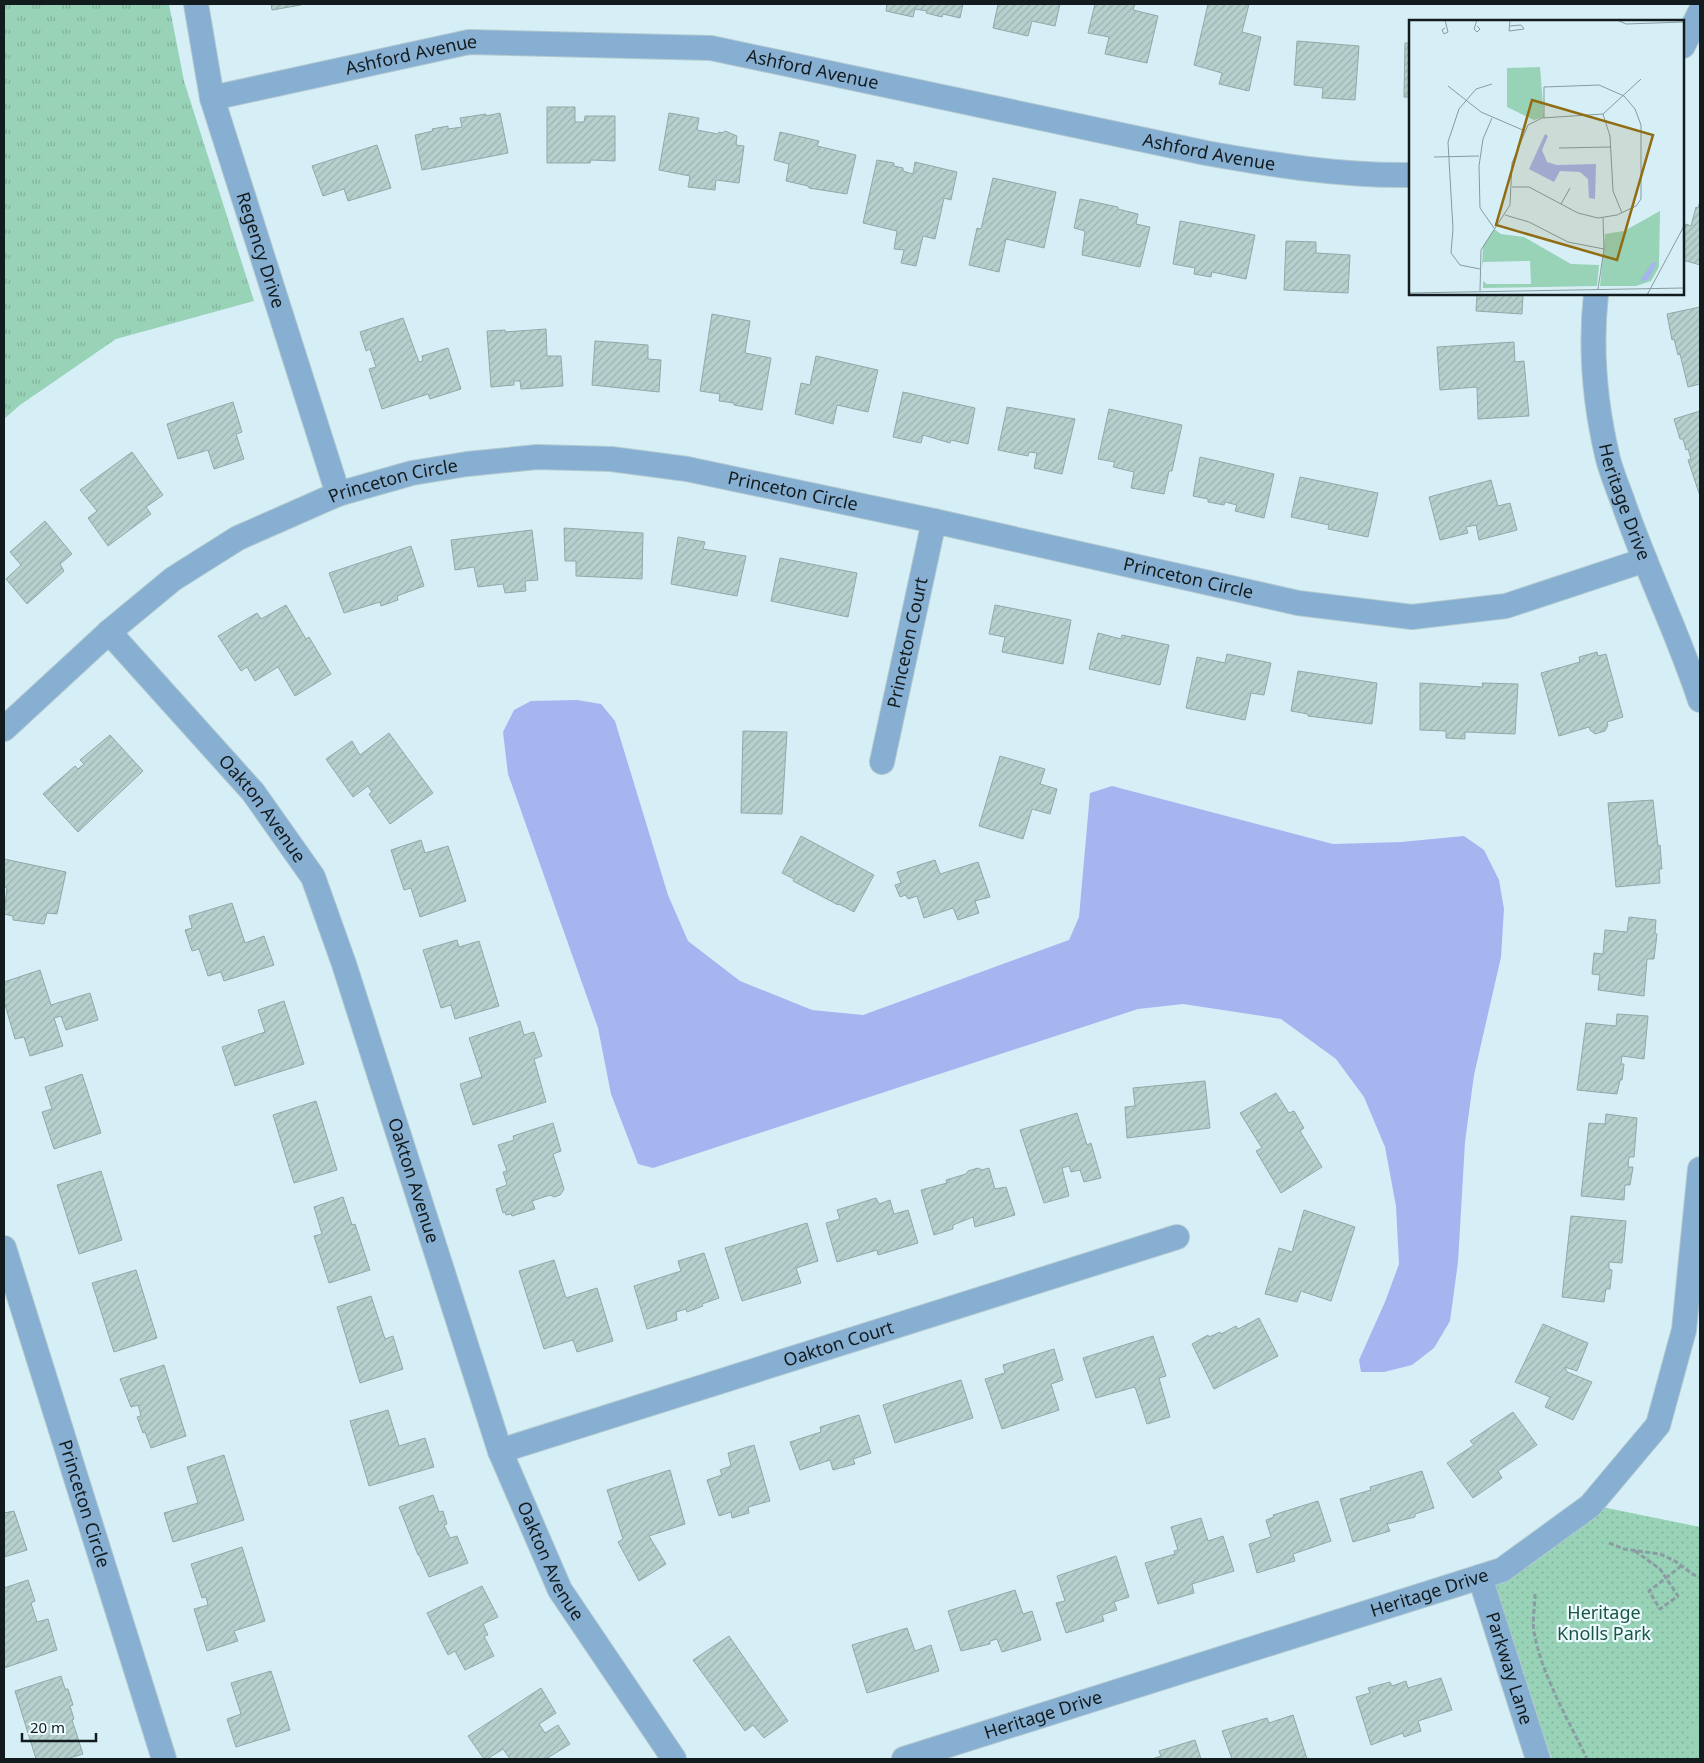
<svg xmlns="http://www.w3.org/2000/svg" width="1704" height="1763" font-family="'Noto Sans',sans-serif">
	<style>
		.grass { fill: url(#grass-tufts) }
		.park { fill: url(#park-dots) }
		.garden { fill: #98d2b7 }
		.water { fill: #a4b5f0 }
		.building { fill: url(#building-hatch); stroke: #90a9a8 }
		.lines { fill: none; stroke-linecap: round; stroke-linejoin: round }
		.street-casing { stroke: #b3c9d0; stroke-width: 26 }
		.path { stroke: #8a9da3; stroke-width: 3; stroke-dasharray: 5 2.5; stroke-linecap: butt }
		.street { stroke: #87afd1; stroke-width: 24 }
		.labels { text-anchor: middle; stroke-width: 4.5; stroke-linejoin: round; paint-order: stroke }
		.street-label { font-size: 18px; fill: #121b1e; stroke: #ebfaff }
		.park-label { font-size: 18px; fill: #1c553f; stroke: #ebfaff }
		.inset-road { fill: none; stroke: #889aa0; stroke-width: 1 }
		.view { fill: #906c12; fill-opacity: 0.15; stroke: #906c12; stroke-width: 2.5 }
		.inset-edge { fill: none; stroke: #121b1e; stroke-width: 2.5 }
	</style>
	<defs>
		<pattern id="grass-tufts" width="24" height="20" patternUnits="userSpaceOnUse" patternTransform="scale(1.25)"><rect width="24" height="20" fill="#98d2b7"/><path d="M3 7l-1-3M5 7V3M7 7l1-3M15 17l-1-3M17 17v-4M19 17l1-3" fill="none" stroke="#82b49d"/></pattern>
		<pattern id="park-dots" width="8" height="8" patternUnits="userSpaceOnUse" patternTransform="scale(1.25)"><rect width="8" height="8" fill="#98d2b7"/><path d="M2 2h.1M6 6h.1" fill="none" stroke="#82b49d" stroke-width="1.8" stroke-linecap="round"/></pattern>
		<pattern id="building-hatch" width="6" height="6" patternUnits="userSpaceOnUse" patternTransform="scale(1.25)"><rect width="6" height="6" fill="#b6d0ce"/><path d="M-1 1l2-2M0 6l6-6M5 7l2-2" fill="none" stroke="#9bb2b0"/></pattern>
	</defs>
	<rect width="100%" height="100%" fill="#d6eff7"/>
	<polygon class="grass" points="4,4 169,4 184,81 254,301 116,339 20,405 4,419"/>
	<polygon class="park" points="1602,1507 1700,1527 1700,1759 1552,1759 1486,1581"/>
	<polygon class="garden" points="1700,1714 1700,1759 1698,1759 1690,1730"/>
	<polygon class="water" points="577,700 601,704 615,721 668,895 688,941 740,981 812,1010 863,1015 1069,940 1079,917 1090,793 1112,786 1333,844 1401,842 1464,836 1484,850 1499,880 1504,909 1501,957 1474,1075 1465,1142 1458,1262 1450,1321 1434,1348 1412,1365 1384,1372 1361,1372 1359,1360 1385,1302 1399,1264 1396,1206 1385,1147 1364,1097 1336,1059 1281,1019 1183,1004 1138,1009 653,1168 638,1164 611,1094 598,1028 508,774 503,732 514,710 531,701"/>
	<g class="building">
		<polygon points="271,4 301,4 301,5 272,10"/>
		<polygon points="887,4 963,4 960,18 943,14 942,17 926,13 927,11 915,9 913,17 886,11"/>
		<polygon points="998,4 1060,4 1055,26 1032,21 1028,36 993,28"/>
		<polygon points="1095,4 1135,4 1133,10 1158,16 1147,63 1105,54 1109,37 1088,33"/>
		<polygon points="1208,4 1249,4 1242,32 1261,37 1249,91 1219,84 1222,73 1194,65"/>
		<polygon points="1297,41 1359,46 1355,100 1322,98 1323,88 1294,85"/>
		<polygon points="1405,43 1410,43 1410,97 1404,97"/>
		<polygon points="547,107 575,107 575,122 584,122 585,116 615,116 615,161 591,160 590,163 547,163"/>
		<polygon points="500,113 508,153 422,170 415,135 433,131 432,129 448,126 448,129 462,127 460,118 486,114 486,116"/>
		<polygon points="669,113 699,118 697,130 718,134 719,132 722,133 725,131 737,136 736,145 744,146 739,183 716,180 715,190 688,187 690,176 659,170"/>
		<polygon points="780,132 819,141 817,146 856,155 847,194 809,188 808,186 786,181 789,164 774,160"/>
		<polygon points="377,145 391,188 348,201 344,189 323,196 312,166"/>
		<polygon points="877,160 894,163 894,166 903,168 903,171 913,174 915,162 957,172 951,200 944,198 935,239 923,236 916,266 901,263 904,250 894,249 897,231 863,223"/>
		<polygon points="993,178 1056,192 1044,248 1006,239 999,272 969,265 977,228 981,229"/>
		<polygon points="1080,199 1118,207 1118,209 1138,214 1136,224 1150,227 1140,267 1082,255 1085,231 1074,228"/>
		<polygon points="1700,201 1700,265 1683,260 1683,235 1686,224 1691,226 1696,207 1698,208"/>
		<polygon points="1180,221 1255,235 1246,279 1212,272 1211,277 1194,274 1195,268 1173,264"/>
		<polygon points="1286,241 1316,242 1316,253 1350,255 1348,293 1284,290"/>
		<polygon points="1477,294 1523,294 1522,314 1476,311"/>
		<polygon points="1700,307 1700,384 1688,387 1680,354 1678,355 1674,339 1672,340 1667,314"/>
		<polygon points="712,314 750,321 745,353 771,358 762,410 734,405 734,403 719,401 720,394 700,391"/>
		<polygon points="403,318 419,362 423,361 422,356 448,348 461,389 430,399 428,394 382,409 369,369 376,367 370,349 366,351 360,332"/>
		<polygon points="546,329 547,356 561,356 563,386 521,389 520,381 514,381 514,385 491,387 487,331 505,330 505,332"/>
		<polygon points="595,341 648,345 648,359 661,360 659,392 592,385"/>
		<polygon points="1514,342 1515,362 1524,361 1529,416 1478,419 1477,387 1440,390 1437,347"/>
		<polygon points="816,356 878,370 868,412 837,405 833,424 795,414 801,383 810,385"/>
		<polygon points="903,392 975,408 968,444 951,440 950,443 923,435 921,443 893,437"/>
		<polygon points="233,402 242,432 236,434 244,459 214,469 208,450 178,459 167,424"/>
		<polygon points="1007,407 1075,419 1062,474 1034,468 1037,453 1029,452 1028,456 998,450"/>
		<polygon points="1109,409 1182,425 1172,471 1169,471 1164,494 1131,488 1134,472 1113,467 1115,462 1098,459"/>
		<polygon points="1700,411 1700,496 1688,460 1691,459 1688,449 1686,450 1683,439 1680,439 1674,419"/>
		<polygon points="132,452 163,495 146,507 151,514 108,546 88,518 97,511 80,490"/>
		<polygon points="1200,457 1274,474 1264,518 1235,511 1237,505 1225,502 1224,505 1208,502 1208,499 1193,496"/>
		<polygon points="1300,477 1378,493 1368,537 1328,529 1329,525 1291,517"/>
		<polygon points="1491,480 1498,506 1510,503 1517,530 1479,540 1476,525 1466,527 1468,533 1440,540 1429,497"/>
		<polygon points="45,521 72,554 60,564 64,571 27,604 6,579 21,565 10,552"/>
		<polygon points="564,528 643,533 642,579 576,576 576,561 565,561"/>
		<polygon points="532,530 538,580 525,581 526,591 505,593 503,584 478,587 474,567 455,570 451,540"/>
		<polygon points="678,537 705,542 703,549 746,556 737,596 671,584"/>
		<polygon points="411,546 424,586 397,596 398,600 381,606 380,602 344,613 329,573"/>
		<polygon points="780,558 857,573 848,617 771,601"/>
		<polygon points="286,605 306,639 309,637 331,674 295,696 278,667 255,681 247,667 241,671 218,636 257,613 261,619"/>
		<polygon points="995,605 1071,620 1063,664 1002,652 1005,637 989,634"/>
		<polygon points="1098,633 1121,639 1122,635 1169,645 1160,685 1089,669"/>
		<polygon points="1597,652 1598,656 1606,654 1623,717 1607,722 1608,725 1605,731 1595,734 1590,730 1589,727 1559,736 1541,673 1580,662 1579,657"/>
		<polygon points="1227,654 1271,663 1264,695 1251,693 1245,720 1186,708 1197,657 1225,663"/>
		<polygon points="1298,671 1377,683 1372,724 1308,716 1308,714 1291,711"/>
		<polygon points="1420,683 1483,687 1482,683 1518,684 1515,734 1465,732 1465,739 1446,738 1446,731 1420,730"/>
		<polygon points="743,731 787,732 782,814 741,813"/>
		<polygon points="389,733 433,793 390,824 369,794 372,792 368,786 353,797 326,759 352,741 360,755"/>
		<polygon points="110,735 143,771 78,832 43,794 75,766 78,769 84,764 80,760"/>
		<polygon points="1000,756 1045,769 1040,784 1057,789 1050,814 1032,809 1023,839 979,826"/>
		<polygon points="1653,800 1658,846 1660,845 1662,869 1659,869 1660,883 1616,887 1608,803"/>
		<polygon points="801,836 874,875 854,912 839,904 838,905 793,881 794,879 782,873"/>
		<polygon points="421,840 425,853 448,846 466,901 420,917 411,888 404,890 391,850"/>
		<polygon points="4,859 66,872 57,914 47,913 44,924 13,920 13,916 4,914 7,888 4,887"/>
		<polygon points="935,860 940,874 978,862 990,897 975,901 979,913 958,920 953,908 924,918 917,896 908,899 906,895 900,897 895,885 901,883 897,872"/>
		<polygon points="232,903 245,943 264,936 274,965 224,981 221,972 208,976 199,949 192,951 185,930 192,928 189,916"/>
		<polygon points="1629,917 1656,920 1655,933 1657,934 1654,959 1647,959 1644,996 1598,990 1600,975 1592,974 1594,953 1603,954 1605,930 1627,932"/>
		<polygon points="457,940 459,947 479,941 499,1006 455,1019 451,1005 441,1008 423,950"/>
		<polygon points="40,970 51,1005 90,993 98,1020 66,1030 61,1016 54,1018 63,1046 30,1056 24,1037 15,1039 4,1001 4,982"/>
		<polygon points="284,1001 304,1064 235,1086 222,1047 265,1032 258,1010"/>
		<polygon points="1617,1014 1648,1016 1644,1059 1622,1056 1621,1064 1624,1064 1622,1080 1620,1080 1617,1094 1577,1090 1586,1023 1616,1026"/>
		<polygon points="520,1021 524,1035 534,1032 542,1056 534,1059 546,1102 473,1125 460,1084 482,1077 469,1038"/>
		<polygon points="82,1074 101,1133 54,1149 42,1112 52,1109 45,1087"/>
		<polygon points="1205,1081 1210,1128 1127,1138 1125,1107 1135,1106 1133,1088"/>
		<polygon points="1276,1093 1289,1113 1294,1111 1304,1128 1300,1131 1322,1167 1281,1193 1256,1151 1262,1148 1240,1113"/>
		<polygon points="316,1101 337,1170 294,1183 273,1115"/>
		<polygon points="1077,1113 1087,1145 1091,1143 1101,1178 1084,1182 1080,1170 1071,1172 1069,1166 1062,1168 1069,1196 1044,1203 1020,1130"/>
		<polygon points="1606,1114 1637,1118 1634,1157 1629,1157 1628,1167 1633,1167 1630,1185 1625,1185 1624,1200 1581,1196 1589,1123 1605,1124"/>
		<polygon points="553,1123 561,1151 553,1154 564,1189 560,1195 554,1197 550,1195 532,1201 535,1209 512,1216 511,1214 506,1215 505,1212 503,1213 496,1189 507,1185 503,1172 507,1171 498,1145 514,1140 513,1136"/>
		<polygon points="978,1168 982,1170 989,1168 995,1189 1006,1187 1015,1215 975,1227 973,1217 953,1225 953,1229 934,1235 921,1190 947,1183 946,1180 966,1174 968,1171"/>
		<polygon points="101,1171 122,1240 79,1254 57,1185"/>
		<polygon points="343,1197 352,1225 355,1224 370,1270 329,1283 314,1236 322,1234 314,1207"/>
		<polygon points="876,1198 879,1204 890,1200 894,1214 908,1210 918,1243 878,1255 877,1250 837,1262 826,1223 840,1219 837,1210"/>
		<polygon points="1304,1210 1355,1227 1331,1301 1301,1291 1297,1302 1265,1294 1279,1248 1292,1252"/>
		<polygon points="1571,1216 1626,1221 1622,1263 1609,1262 1609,1269 1612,1270 1610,1289 1606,1289 1604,1302 1562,1297"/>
		<polygon points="807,1223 818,1261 796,1268 801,1283 742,1301 725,1248"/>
		<polygon points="704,1253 719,1298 702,1304 703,1306 687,1312 686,1309 676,1312 677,1320 647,1329 634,1286 681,1271 678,1261"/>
		<polygon points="554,1260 566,1298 597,1288 613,1341 577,1352 573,1340 544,1349 519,1271"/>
		<polygon points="136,1270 157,1338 114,1352 92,1283"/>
		<polygon points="371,1296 385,1339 393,1336 403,1369 360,1383 337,1307"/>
		<polygon points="1259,1318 1278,1356 1214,1389 1192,1344 1208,1335 1209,1337 1220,1332 1221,1334 1236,1326 1238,1329"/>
		<polygon points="1543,1324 1588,1343 1577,1371 1565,1367 1567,1372 1592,1382 1573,1420 1545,1407 1550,1397 1515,1382"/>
		<polygon points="1153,1336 1166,1376 1159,1378 1170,1417 1147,1424 1135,1387 1096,1398 1083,1358"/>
		<polygon points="1054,1349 1063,1380 1051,1384 1059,1410 1002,1429 985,1379 1005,1373 1003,1365"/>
		<polygon points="164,1365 186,1436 151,1448 145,1432 143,1433 137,1417 141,1416 138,1405 131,1407 120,1379"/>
		<polygon points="961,1380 973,1418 895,1443 883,1405"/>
		<polygon points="388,1410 399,1446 425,1438 434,1467 369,1486 350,1421"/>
		<polygon points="1513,1412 1537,1445 1498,1471 1502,1478 1473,1498 1447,1463 1474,1445 1470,1441"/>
		<polygon points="859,1415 871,1453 853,1459 855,1464 833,1470 830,1460 800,1470 790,1442 821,1432 820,1427"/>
		<polygon points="754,1445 770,1501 748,1507 749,1513 732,1518 731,1512 719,1516 707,1480 722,1475 720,1470 731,1466 728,1453"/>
		<polygon points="224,1455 244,1520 173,1542 164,1513 198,1503 187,1467"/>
		<polygon points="670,1470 685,1524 649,1536 666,1564 639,1581 618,1542 623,1539 607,1490"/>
		<polygon points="1422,1471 1434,1508 1415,1514 1415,1517 1387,1524 1390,1531 1353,1542 1340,1499 1371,1490 1370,1487"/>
		<polygon points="433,1495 439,1512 443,1511 447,1524 444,1525 450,1538 457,1536 468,1563 429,1577 419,1555 418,1555 399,1507"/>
		<polygon points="1318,1501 1331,1541 1293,1554 1295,1561 1257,1573 1249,1544 1271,1537 1266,1520 1274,1517 1273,1515"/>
		<polygon points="14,1511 27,1550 4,1557 4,1513"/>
		<polygon points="1201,1518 1208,1541 1223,1536 1234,1571 1192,1584 1194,1593 1158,1604 1145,1563 1175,1554 1174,1551 1178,1550 1171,1527"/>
		<polygon points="242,1547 265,1621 234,1631 238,1641 207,1651 194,1609 208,1605 206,1597 202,1598 191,1564"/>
		<polygon points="1116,1556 1129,1597 1114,1602 1117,1610 1102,1615 1104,1621 1066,1633 1056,1603 1065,1601 1057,1576"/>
		<polygon points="28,1580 35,1601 31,1603 37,1622 48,1619 57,1650 4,1668 4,1588"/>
		<polygon points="482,1586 498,1617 483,1624 488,1635 484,1636 494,1656 465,1670 455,1651 448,1655 427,1613"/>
		<polygon points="1015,1590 1023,1614 1032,1611 1041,1640 1002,1652 997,1639 990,1641 990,1644 961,1651 948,1611"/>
		<polygon points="907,1628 915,1651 931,1645 939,1671 867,1693 852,1645"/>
		<polygon points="729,1636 788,1721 764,1738 753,1725 745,1731 693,1660"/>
		<polygon points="271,1671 290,1730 236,1747 227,1719 241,1714 231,1683"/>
		<polygon points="61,1676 65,1689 68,1689 73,1705 70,1706 74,1719 72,1720 83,1754 66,1759 36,1759 15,1691"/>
		<polygon points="1441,1678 1452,1710 1418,1721 1421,1731 1404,1737 1403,1733 1371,1745 1356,1697 1370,1693 1368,1688 1390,1682 1392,1686 1406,1681 1408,1688"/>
		<polygon points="541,1688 556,1713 539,1724 545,1733 558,1725 570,1744 546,1759 510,1759 503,1749 487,1759 484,1759 468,1736"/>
		<polygon points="1293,1715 1307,1759 1232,1759 1222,1731 1267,1718 1269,1723"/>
		<polygon points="1195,1740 1201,1759 1152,1759 1161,1756 1159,1751"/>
	</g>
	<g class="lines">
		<defs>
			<g id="street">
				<path id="s1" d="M 196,4 L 212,98 L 338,494"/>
				<polyline points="1683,46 1700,12"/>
				<path id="s2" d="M 212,98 L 469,42 L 711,48 L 1206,153 C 1273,165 1341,176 1410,175"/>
				<path id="s3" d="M 1596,294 C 1590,349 1595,405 1608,459 C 1612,474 1618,488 1623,502 C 1646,569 1678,633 1700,700"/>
				<path id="s4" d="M 109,632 L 253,792 L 313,877 L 344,964 L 500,1451 L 560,1590 L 674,1759"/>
				<path id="s5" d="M 4,729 L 109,632 L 173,579 L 238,538 L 338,494 L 412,473 L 467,464 L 537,457 L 611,459 L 687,469 L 934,521 L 1298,603 L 1412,617 L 1506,606 L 1645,560"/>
				<path id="s6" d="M 882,762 L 934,521"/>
				<path id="s7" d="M 4,1248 L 164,1759"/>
				<path id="s8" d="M 500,1451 L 1177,1237"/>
				<path id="s9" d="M 1480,1577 L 1538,1759"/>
				<path id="s10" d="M 904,1759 L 1502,1570 L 1590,1506 L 1658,1425 L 1684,1330 L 1700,1169"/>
			</g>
		</defs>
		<use href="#street" class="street-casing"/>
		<g class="path">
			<polyline points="1609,1543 1624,1549 1660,1554 1675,1561 1694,1575 1700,1576"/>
			<polyline points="1635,1551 1660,1569 1666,1578 1649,1591 1660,1609 1678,1596 1666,1578 1681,1566"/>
			<path d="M 1535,1594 C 1535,1606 1532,1620 1534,1632 C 1542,1676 1568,1719 1587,1759"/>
		</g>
		<use href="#street" class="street"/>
	</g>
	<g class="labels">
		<g class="street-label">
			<text dy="6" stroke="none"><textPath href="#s2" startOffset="204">Ashford Avenue</textPath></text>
			<text dy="6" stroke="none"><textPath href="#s2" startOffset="609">Ashford Avenue</textPath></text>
			<text dy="6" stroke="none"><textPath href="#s2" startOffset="1014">Ashford Avenue</textPath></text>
			<text dy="6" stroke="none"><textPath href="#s1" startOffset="255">Regency Drive</textPath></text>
			<text dy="6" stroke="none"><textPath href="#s5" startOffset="469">Princeton Circle</textPath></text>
			<text dy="6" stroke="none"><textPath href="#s5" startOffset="874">Princeton Circle</textPath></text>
			<text dy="6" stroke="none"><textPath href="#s3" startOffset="212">Heritage Drive</textPath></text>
			<text dy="6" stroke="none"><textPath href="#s5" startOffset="1279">Princeton Circle</textPath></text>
			<text dy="6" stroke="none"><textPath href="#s6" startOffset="122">Princeton Court</textPath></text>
			<text dy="6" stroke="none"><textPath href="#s4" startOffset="234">Oakton Avenue</textPath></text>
			<text dy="6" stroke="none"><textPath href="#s4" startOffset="639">Oakton Avenue</textPath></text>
			<text dy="6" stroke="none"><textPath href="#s8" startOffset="355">Oakton Court</textPath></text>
			<text dy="6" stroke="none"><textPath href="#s7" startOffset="268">Princeton Circle</textPath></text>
			<text dy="6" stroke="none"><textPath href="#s4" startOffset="1044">Oakton Avenue</textPath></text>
			<text dy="6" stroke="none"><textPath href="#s10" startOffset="551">Heritage Drive</textPath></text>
			<text dy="6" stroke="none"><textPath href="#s9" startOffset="96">Parkway Lane</textPath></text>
			<text dy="6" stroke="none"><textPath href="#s10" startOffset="146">Heritage Drive</textPath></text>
		</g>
		<g class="park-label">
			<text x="1604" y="1619">Heritage<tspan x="1604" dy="21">Knolls Park</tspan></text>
		</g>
	</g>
	<g transform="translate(1409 20)">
		<rect width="275" height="275" fill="#d6eff7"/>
		<path d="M 251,191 L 250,247 L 242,261 L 227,266 L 191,266 L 196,214 L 215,211 ZM 85,209 L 92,214 L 115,217 L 162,244 L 190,245 L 188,266 L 74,268 L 74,250 L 74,261 L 78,264 L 122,264 L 121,241 L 74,242 L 73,247 L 74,226 Z" fill="#98d2b7"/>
		<path d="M 131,47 L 135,97 L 125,100 L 98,87 L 98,48 Z" fill="#98d2b7"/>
		<path d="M 123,69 L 123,83 L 109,85 L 112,72 Z" fill="#98d2b7"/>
		<path d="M 136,114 L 139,116 L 133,130 L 138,142 L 148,145 L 187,144 L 186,179 L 180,178 L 179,159 L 171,152 L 151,151 L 145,162 L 120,149 ZM 248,242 L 239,260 L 231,261 L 243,243 Z" fill="#a4b5f0"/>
		<path class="inset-road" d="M 36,0 L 39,12 L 35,14 L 33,10 L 36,8M 68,0 L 65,9 L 68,12 L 71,9 L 68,6M 101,0 L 100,11 L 115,9 L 112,5 L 101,6M 208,0 L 217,4 L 275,2M 39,66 L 72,92 L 116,111M 194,94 L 201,116 L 204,171 L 213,193M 83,98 L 74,119 L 70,146 L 71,188 L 85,208M 150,128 L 202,127M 25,137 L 70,136M 103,167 L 120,167 L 169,193 L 189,198 L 208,195 L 227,186 L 232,179 L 232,105 L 226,89 L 215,76 L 190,65 L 135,67 L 135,98M 152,184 L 161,168M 96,195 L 120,202 L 159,222 L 195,229M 71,249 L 51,245 L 42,233 L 44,209 L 39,122 L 50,89 L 67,69 L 83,64M 189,269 L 195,229 L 194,198M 71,271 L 72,230 L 101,185 L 103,143 L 119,105 L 133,98 L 194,94 L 232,59M 0,273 L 275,268M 238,275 L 275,206"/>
		<path class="view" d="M 123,80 L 244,115 L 208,240 L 87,205 Z"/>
		<rect width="275" height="275" class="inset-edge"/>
	</g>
	<rect width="1704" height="1763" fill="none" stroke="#121b1e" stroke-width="10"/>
	<path d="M22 1733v8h74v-8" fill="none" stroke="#121b1e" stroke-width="2.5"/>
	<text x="30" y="1733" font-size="15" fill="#121b1e" stroke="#ebfaff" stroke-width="4" paint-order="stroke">20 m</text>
</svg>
